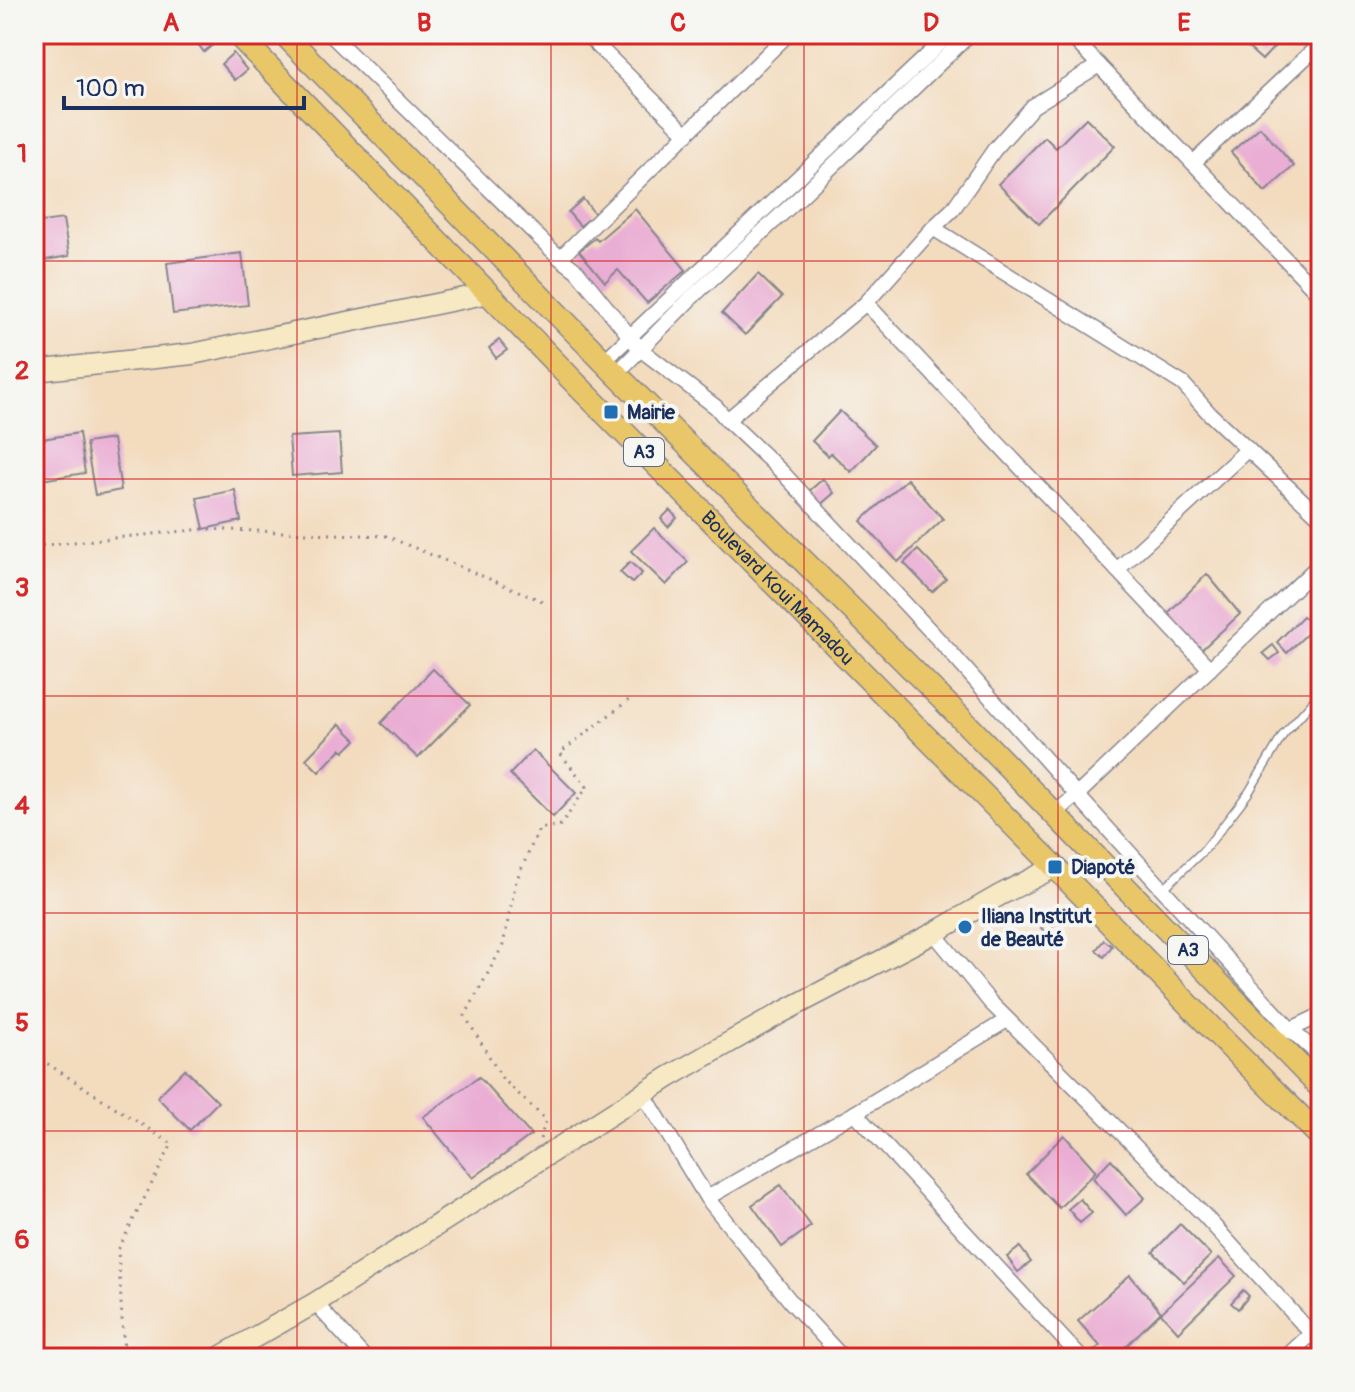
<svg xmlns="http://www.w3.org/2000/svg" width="1355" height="1392" font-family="Pangolin,sans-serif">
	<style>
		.building { fill: #eaaed4 }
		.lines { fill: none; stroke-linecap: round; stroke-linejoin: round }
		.lane-casing { stroke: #87858e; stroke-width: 10 }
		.street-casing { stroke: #87858e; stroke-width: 17 }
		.secondary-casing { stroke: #87858e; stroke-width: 23 }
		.primary-casing { stroke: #87858e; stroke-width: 25 }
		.path { stroke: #87858e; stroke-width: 3; stroke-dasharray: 2 6; stroke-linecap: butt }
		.lane { stroke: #fff; stroke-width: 7 }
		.street { stroke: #fff; stroke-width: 14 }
		.secondary { stroke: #f6e9c3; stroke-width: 20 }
		.primary { stroke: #e9c769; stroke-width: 22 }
		.grid { fill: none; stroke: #d62828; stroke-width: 2; stroke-opacity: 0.55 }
		.poi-dot { fill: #1f6fb2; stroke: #f6f6f2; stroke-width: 3 }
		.labels { text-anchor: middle; stroke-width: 8; stroke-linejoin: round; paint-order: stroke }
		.shield { fill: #f6f6f2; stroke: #5d6b8a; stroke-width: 2 }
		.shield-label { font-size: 18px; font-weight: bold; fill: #1b2f5e }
		.poi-label { font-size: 20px; font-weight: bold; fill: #1b2f5e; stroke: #f6f6f2; text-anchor: start }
		.street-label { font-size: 20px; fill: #1b2f5e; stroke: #f6f6f2 }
		.neatline { fill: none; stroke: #d62828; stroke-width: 3 }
		.grid-label { font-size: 26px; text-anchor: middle; font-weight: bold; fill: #d62828 }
	</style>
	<rect width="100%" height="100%" fill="#f6f6f2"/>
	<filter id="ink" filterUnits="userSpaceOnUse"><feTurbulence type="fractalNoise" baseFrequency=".0125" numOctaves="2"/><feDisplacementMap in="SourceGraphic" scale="16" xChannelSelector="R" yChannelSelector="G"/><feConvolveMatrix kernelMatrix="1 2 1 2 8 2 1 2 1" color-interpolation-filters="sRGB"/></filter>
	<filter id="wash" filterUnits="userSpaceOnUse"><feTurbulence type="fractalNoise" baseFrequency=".006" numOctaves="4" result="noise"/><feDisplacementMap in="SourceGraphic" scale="32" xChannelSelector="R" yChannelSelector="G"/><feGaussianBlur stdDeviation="1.8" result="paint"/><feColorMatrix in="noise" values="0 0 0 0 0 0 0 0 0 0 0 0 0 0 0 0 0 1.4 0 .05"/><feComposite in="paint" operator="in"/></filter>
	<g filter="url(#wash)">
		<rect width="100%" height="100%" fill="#f3dbbe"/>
		<g id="blocks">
			<g class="building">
				<polygon points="202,34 210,34 216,42 204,52 195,40"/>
				<polygon points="1253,34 1286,34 1262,60 1244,44"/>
				<polygon points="233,53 247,70 235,80 221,64"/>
				<polygon points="1086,118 1115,146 1039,224 998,184 1045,137 1056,148"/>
				<polygon points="1260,127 1294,166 1265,192 1231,152"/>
				<polygon points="583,199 595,214 580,226 568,212"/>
				<polygon points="635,209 686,270 647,303 618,270 605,282 579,251 595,238 598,241"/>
				<polygon points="63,219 69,256 34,262 34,223"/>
				<polygon points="242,253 248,305 173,314 167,263"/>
				<polygon points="758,274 782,297 745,335 722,313"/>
				<polygon points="499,340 507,350 496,358 489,348"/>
				<polygon points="37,408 42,439 79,433 85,473 34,481 34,409"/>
				<polygon points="840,411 876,445 851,472 831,453 828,456 812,441"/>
				<polygon points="339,434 342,472 292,476 289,437"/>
				<polygon points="113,439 121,490 95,495 86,443"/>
				<polygon points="823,479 834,493 819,506 808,492"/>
				<polygon points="907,479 943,519 898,562 861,521"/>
				<polygon points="235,490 241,521 204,529 197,498"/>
				<polygon points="670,510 677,518 668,527 661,519"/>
				<polygon points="654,528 688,562 666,585 631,551"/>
				<polygon points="918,550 946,579 932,592 904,563"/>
				<polygon points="630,562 642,573 632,583 620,572"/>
				<polygon points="1207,574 1240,614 1199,652 1167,614"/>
				<polygon points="1321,596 1321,617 1310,605"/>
				<polygon points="1303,616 1314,627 1287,653 1277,642"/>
				<polygon points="1273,645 1279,653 1270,660 1263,653"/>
				<polygon points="433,669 470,705 418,758 381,723"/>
				<polygon points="340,724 356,740 344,752 341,749 319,772 306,759"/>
				<polygon points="533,750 576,793 553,817 510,774"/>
				<polygon points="1052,915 1058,920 1046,933 1041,928"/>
				<polygon points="1104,940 1112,946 1104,957 1096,950"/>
				<polygon points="185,1069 218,1102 190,1130 157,1097"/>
				<polygon points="479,1077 531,1135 473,1178 423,1117"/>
				<polygon points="1064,1135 1096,1171 1059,1208 1026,1174"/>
				<polygon points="1111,1159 1145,1198 1126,1215 1093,1178"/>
				<polygon points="781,1185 811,1226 782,1247 752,1205"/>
				<polygon points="1080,1199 1092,1213 1080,1223 1068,1209"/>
				<polygon points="1180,1224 1211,1255 1184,1282 1153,1252"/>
				<polygon points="1020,1247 1031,1262 1018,1272 1007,1257"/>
				<polygon points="1219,1258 1236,1276 1178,1332 1161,1313"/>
				<polygon points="1130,1275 1161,1312 1114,1358 1099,1358 1093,1351 1100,1346 1078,1321"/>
				<polygon points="1243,1290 1249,1296 1238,1309 1231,1303"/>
			</g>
		</g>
	</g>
	<g filter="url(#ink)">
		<use href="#blocks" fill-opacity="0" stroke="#87858e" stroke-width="2"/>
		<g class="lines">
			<defs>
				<polyline id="lane" points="1163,889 1206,848 1249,792 1283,735 1321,692"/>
				<g id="street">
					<polyline points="330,34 560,258 577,271 640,349 716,407 727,420 782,472 951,653 1077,795 1291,1030 1321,1057"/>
					<polyline points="586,34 687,134"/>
					<polyline points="1069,34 1321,296"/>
					<polyline points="1193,163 1321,43"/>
					<polyline points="933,228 1183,384 1209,413 1321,518"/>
					<polyline points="560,258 788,34"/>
					<polyline points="866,303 1210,669"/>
					<polyline points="604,361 950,34"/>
					<polyline points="616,374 690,299 800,197 970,34"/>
					<polyline points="727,420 866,303 933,228 953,209 994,150 1033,106 1099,65"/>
					<polyline points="1117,570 1248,449"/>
					<polyline points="1055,813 1077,795 1321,563"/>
					<polyline points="934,933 990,1002 1204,1215 1321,1344"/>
					<polyline points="1283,1033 1321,1015"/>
					<polyline points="643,1093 707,1198 791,1302 843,1358"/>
					<polyline points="855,1113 1081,1358"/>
					<polyline points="707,1198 855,1113 1007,1020"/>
					<polyline points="315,1303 365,1358"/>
					<polyline points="1285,1358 1311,1334"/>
				</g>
				<g id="secondary">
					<polyline points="34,371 192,354 489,293"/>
					<polyline points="218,1358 315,1303 669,1077 779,1014 934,933 1000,895 1055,867"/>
				</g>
				<g id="primary">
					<path id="s1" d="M 237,34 L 579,387 L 1055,867 L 1227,1044 L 1321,1137"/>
					<polyline points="284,34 616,374 952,709 1321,1088"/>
				</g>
			</defs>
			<use href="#lane" class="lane-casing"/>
			<use href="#street" class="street-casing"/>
			<use href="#secondary" class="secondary-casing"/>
			<use href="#primary" class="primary-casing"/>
			<g class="path">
				<polyline points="34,546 204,529 386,536 547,603"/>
				<polyline points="34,1055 172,1144 118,1250 124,1353 127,1358"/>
				<polyline points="540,1139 546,1120 502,1078 465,1016 503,945 516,881 539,829 561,825 587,787 560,753 630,699"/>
			</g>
			<use href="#lane" class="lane"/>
			<use href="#street" class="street"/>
			<use href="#secondary" class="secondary"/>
			<use href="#primary" class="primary"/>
		</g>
	</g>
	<path class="grid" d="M 297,34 L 297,1358M 551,34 L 551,1358M 804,34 L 804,1358M 1058,34 L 1058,1358M 34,261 L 1321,261M 34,479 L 1321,479M 34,696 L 1321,696M 34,913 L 1321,913M 34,1131 L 1321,1131"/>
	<g class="poi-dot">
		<rect x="603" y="404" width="16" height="16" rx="4"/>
		<rect x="1047" y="859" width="16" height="16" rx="4"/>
		<circle cx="965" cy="927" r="8"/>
	</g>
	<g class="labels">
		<g class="shield">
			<rect x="624" y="438" width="40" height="28" rx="6"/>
			<rect x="1168" y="936" width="40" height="28" rx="6"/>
		</g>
		<g class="shield-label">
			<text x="644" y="458">A3</text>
			<text x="1188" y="956">A3</text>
		</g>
		<g class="poi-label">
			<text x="627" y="419">Mairie</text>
			<text x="1071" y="874">Diapoté</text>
			<text x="981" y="923">Iliana Institut<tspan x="981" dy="23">de Beauté</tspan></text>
		</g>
		<g class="street-label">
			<text dy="7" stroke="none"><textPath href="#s1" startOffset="774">Boulevard Koui Mamadou</textPath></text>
		</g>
	</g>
	<rect width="1355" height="1392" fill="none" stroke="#f6f6f2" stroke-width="88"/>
	<path d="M64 96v12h240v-12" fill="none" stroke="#1b2f5e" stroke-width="4"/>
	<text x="76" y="96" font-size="24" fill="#1b2f5e" stroke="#f6f6f2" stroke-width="6" paint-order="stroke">100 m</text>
	<rect x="44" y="44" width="1267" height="1304" class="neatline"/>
	<g class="grid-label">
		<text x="171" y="31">A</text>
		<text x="424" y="31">B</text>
		<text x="678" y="31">C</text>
		<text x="931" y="31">D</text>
		<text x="1184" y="31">E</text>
		<text x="22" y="162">1</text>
		<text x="22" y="379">2</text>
		<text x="22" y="596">3</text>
		<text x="22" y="814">4</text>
		<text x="22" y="1031">5</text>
		<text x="22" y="1248">6</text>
	</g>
</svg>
